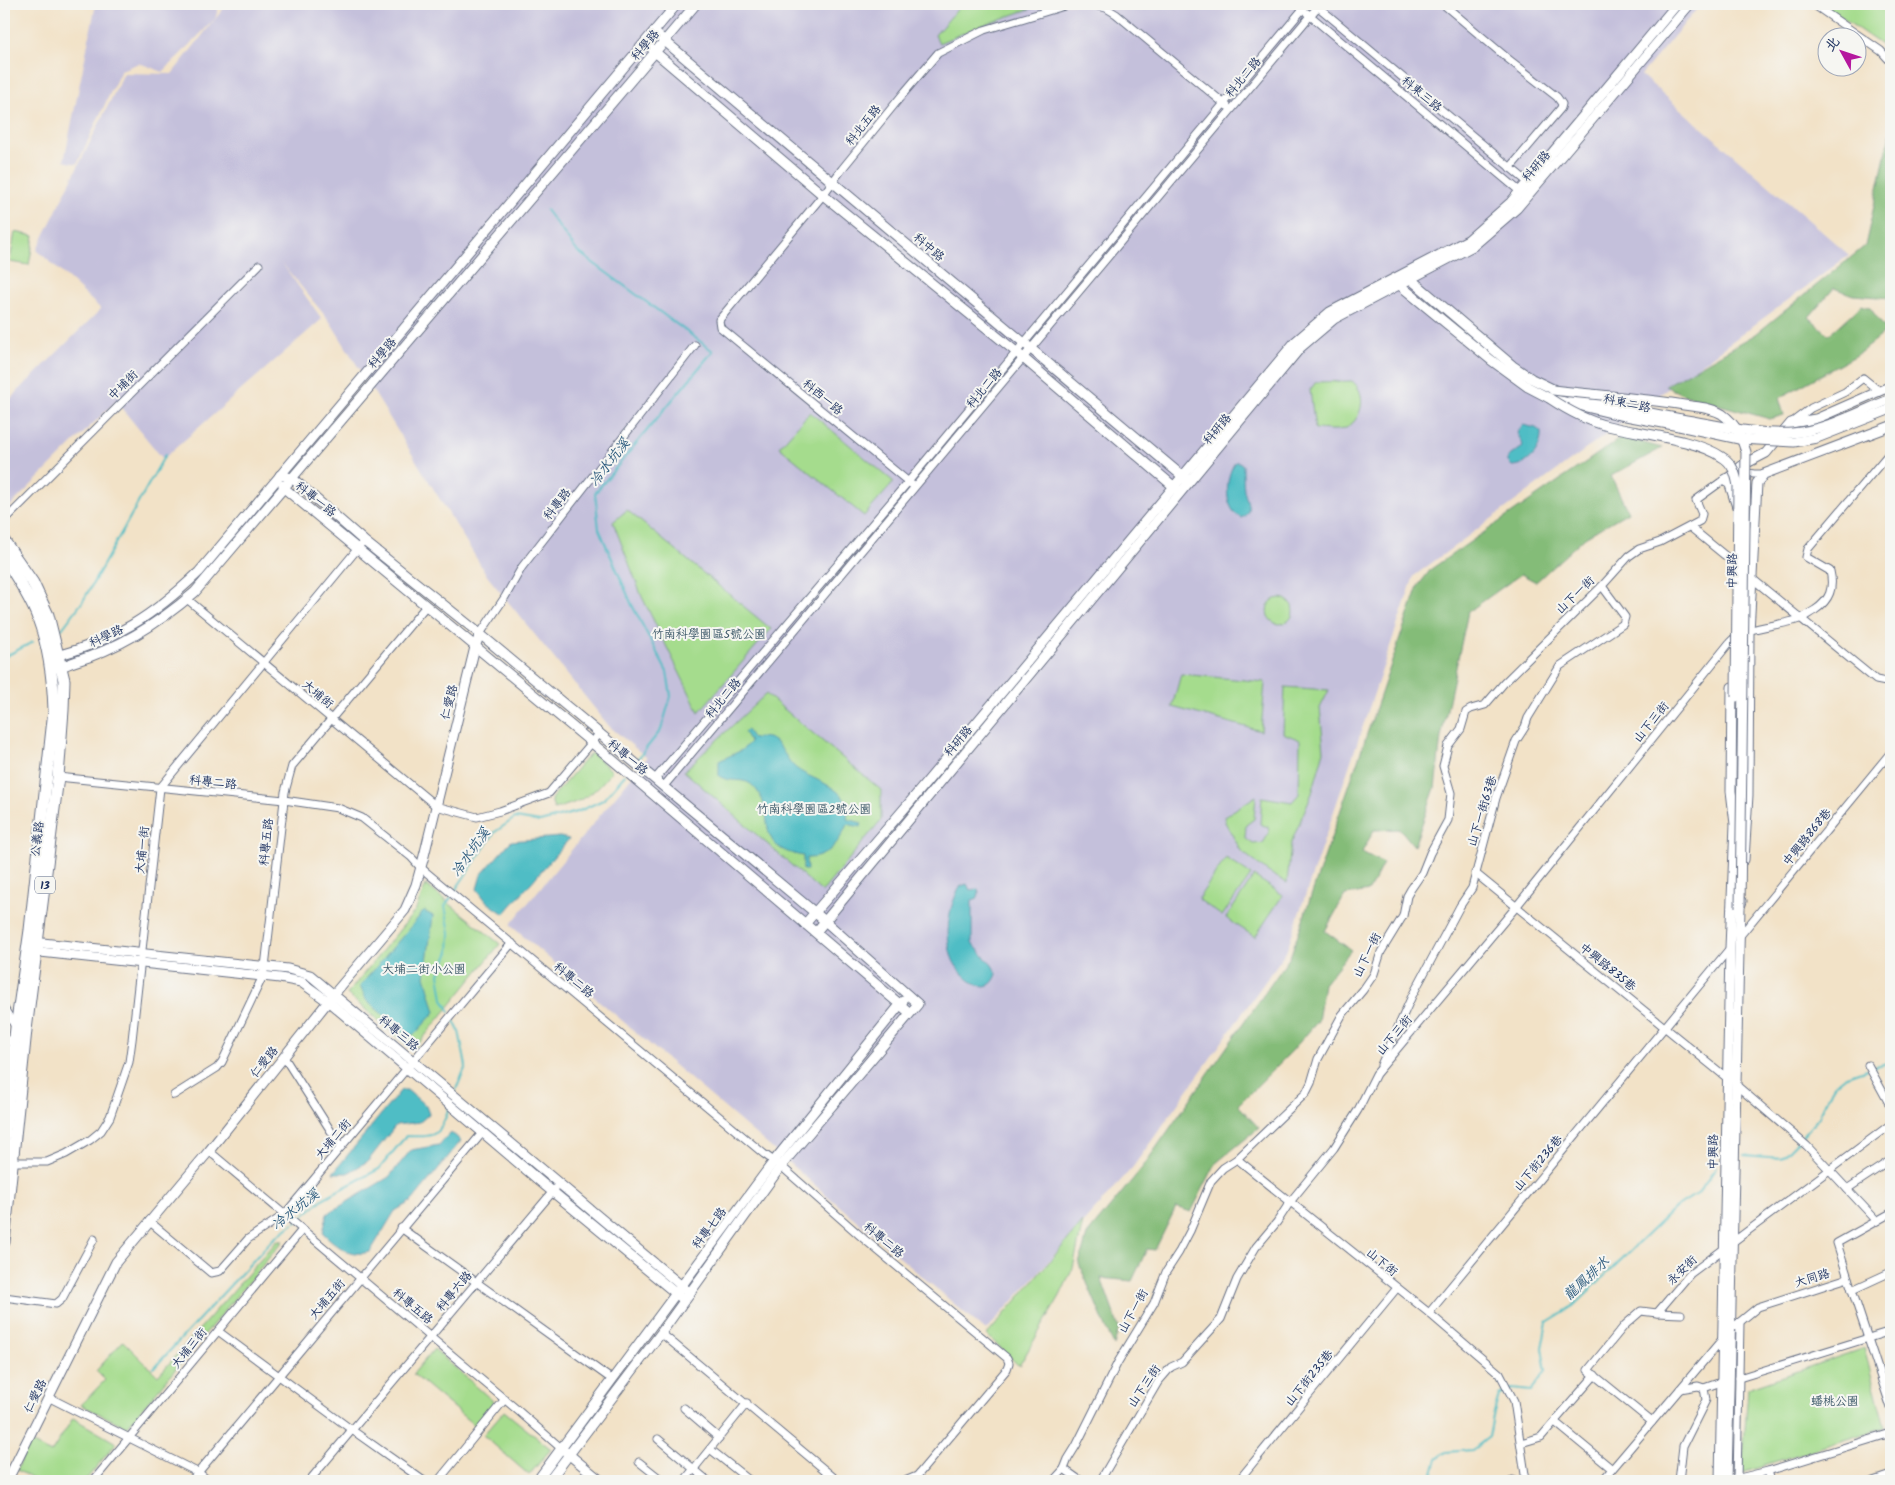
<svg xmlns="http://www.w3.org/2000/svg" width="1895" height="1485" font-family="Kalam,'LXGW WenKai TC',sans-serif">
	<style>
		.industrial { fill: #c4c0db }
		.green { fill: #a5dc8d; stroke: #608676 }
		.forest { fill: #84bc78; stroke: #50766b }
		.water { fill: #4fbdc5; stroke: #357692 }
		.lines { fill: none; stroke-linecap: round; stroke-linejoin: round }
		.stream { stroke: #4fbdc5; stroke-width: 2 }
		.minor-casing { stroke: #666e83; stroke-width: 9 }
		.tertiary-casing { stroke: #666e83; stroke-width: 11 }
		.primary-casing { stroke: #666e83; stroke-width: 13 }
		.minor { stroke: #fff; stroke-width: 7 }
		.tertiary { stroke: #fff; stroke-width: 9 }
		.primary { stroke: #fff; stroke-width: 11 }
		.tertiary-bridge-casing { stroke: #666e83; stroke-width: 11; stroke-linecap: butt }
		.tertiary-bridge { stroke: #fff; stroke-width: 9 }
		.labels { text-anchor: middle; stroke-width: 4; stroke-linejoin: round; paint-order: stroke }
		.shield { fill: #f6f6f2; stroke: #5d6b8a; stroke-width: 1 }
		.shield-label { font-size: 11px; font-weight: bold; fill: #1b2f5e }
		.street-label { font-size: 12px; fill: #1b2f5e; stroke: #f6f6f2 }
		.park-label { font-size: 12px; fill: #3e5a6a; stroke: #f6f6f2 }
		.water-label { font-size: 14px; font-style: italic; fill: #2b5a7d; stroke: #f6f6f2 }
	</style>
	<rect width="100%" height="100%" fill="#f6f6f2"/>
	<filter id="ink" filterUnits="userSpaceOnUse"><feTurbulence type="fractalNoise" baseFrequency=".02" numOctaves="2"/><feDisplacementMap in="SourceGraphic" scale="10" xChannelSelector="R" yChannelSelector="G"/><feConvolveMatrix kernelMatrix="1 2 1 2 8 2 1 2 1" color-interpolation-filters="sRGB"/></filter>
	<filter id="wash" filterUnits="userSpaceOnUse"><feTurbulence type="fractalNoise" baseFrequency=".0096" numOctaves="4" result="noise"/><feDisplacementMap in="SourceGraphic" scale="20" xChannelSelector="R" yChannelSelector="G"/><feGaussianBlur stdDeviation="1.12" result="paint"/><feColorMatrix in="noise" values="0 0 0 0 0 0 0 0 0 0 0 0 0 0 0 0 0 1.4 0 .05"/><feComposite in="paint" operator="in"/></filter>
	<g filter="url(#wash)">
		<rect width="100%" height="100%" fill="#f2e2c7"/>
		<g class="industrial">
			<polygon points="96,4 220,4 215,19 163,72 139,63 121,70 77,164 64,161"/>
			<polygon points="227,4 1135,4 1143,10 1148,4 1701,4 1641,75 1849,255 1414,576 1286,952 1133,1167 986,1331 510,925 647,758 609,726 488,577 331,323 281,262 322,319 163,459 116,401 4,512 4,405 101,309 37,250 124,73 172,74"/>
		</g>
		<g class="green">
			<polygon points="962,4 982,4 984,5 986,4 1044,4 980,26 939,43 935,35"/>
			<polygon points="1822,4 1891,4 1891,34 1883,46"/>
			<polygon points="15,232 34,236 29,265 10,262"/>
			<path d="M 1352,381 C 1367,392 1364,418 1346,428 C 1338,432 1324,429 1315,429 L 1310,390 L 1316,382 Z"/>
			<polygon points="810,412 894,482 864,516 779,447"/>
			<polygon points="627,510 771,629 699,712 642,597 613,522"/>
			<circle cx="1280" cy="611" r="13"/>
			<polygon points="1181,674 1265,682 1261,731 1172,707"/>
			<polygon points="1285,687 1329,690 1320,708 1324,751 1312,793 1291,843 1287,883 1268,872 1241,851 1225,822 1225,816 1256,796 1254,819 1246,825 1245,838 1253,844 1263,843 1269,833 1268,827 1260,824 1262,797 1292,802 1299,794 1300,740 1283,733"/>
			<polygon points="766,694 881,790 881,820 822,892 684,771"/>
			<path d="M 592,753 L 612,771 C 593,795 584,801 554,809 L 551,799 L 587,757 Z"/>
			<polygon points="1226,858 1251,875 1222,916 1198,899"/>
			<polygon points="1254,876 1283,895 1255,937 1226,918"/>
			<polygon points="426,885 500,944 416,1047 410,1047 347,994 415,911"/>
			<polygon points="1083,1222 1073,1268 1060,1296 1019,1366 987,1335"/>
			<polygon points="277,1241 283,1241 127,1427 81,1405 105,1380 96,1371 123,1341 158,1376"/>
			<polygon points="1864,1348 1885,1427 1742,1472 1748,1388"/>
			<polygon points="434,1349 494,1402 475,1426 413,1374"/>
			<polygon points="504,1411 551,1449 529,1475 483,1435"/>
			<polygon points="73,1418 116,1443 85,1481 36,1481 17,1470 29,1442 51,1453"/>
		</g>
		<g class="forest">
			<polygon points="1891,130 1891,298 1853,295 1834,288 1809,317 1829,335 1862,305 1870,308 1887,331 1857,355 1779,398 1784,415 1770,419 1684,395 1665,386 1756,334 1865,246"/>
			<polygon points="1622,437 1662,448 1611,476 1628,512 1585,537 1536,582 1521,574 1468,612 1441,737 1435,788 1414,846 1400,829 1374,830 1362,852 1383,863 1369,891 1345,895 1325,931 1351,950 1324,984 1318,1021 1290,1053 1238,1105 1259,1128 1216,1163 1191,1212 1176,1207 1155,1250 1147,1249 1132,1281 1101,1278 1119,1328 1114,1346 1079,1264 1087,1235 1142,1168 1290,957 1418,586 1431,569"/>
		</g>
		<g class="water">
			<path d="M 1523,425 L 1536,428 L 1541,432 C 1542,448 1530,466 1512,466 L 1508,462 L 1508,457 L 1523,447 L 1522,442 L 1517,433 Z"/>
			<path d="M 1235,462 L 1239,462 L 1243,465 C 1243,473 1243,482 1244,490 C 1246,500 1254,512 1241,518 C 1223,508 1225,478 1235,462 Z"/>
			<path d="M 747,730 L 753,739 C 781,731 781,757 797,769 C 815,782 854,788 847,819 L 862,823 L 861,827 L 847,824 C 840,842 827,859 806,858 L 807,870 L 803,870 L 803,856 C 750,847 779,814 754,787 C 745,776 730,784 719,776 L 719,761 L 742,750 L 750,742 L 744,732 Z"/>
			<polygon points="560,837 569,839 504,914 487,902 477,889 481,875 511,841"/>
			<path d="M 967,884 L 970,890 L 978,889 L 979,894 L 978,898 L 972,900 L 972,943 L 992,965 L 997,974 C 988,1001 960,976 953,960 C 944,938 948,905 961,886 Z"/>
			<polygon points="424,911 433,916 425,976 435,1012 414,1035 402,1031 366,1000 360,986"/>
			<polygon points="401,1090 407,1090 426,1106 429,1114 420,1122 396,1125 368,1161 348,1173 333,1173"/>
			<path d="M 451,1132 L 461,1141 L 412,1201 L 395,1211 L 370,1252 C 349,1257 338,1247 323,1233 L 327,1214 L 389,1177 L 411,1150 L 439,1145 Z"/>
		</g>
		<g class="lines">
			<g class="stream">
				<polyline points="546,210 577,251 713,351 595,493 599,529 632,605 667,672 671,696 661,730 636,761"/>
				<polyline points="62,629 83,601 165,455"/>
				<polyline points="4,657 33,642"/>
				<polyline points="454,892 495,832 515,818 540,822 577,812 603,800 625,775"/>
				<polyline points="450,1012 443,999 439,974 449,952 450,933 445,906 452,896"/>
				<polyline points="452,1017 459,1031 466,1066 455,1092"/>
				<polyline points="1872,1067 1891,1062"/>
				<polyline points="1801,1138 1820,1116 1826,1100 1835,1084 1844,1077 1867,1069"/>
				<polyline points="1744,1155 1781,1158 1798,1141"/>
				<path d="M 296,1222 L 324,1198 L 379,1169 L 406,1136 C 436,1137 438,1137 449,1109"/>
				<polyline points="154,1368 273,1239 293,1224"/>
				<polyline points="1431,1481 1437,1459 1446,1452 1472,1450 1489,1437 1493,1416 1499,1395 1512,1389 1531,1391 1546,1371 1542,1348 1547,1322 1573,1306 1676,1207 1698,1193 1716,1168"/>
				<polyline points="1616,1481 1617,1478"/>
			</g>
		</g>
	</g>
	<g filter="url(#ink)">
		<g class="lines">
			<defs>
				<g id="minor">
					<polyline points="1090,4 1106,8 1116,14 1227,106"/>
					<polyline points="1443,4 1507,58 1557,97 1562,104 1561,108 1510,168"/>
					<polyline points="1813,4 1881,51 1891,62"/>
					<polyline points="1316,5 1530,184"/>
					<polyline points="4,9 5,4"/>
					<polyline points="1307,13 1523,194"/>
					<polyline points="1791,423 1811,408 1845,392 1863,378 1879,391"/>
					<polyline points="911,484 720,327 719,320 823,195 842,169 903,94 938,53 984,30 1071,4"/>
					<polyline points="4,521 259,265"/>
					<polyline points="1690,527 1739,567"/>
					<polyline points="1749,576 1876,680 1891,683"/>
					<polyline points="187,599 436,806 477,817 500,811 549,793 600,733"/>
					<polyline points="480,634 505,597 522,567 695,345"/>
					<polyline points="58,777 284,800 338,808 362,818 411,857 420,867 764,1154 781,1166 864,1239 1007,1358 1009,1363 1007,1369 917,1476 905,1481"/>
					<polyline points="655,779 908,482 1307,4"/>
					<polyline points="664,786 1320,4"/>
					<polyline points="1475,873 1727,1078"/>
					<polyline points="1739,937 1891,752"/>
					<polyline points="4,1008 16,1028"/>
					<polyline points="4,1044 15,1037"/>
					<polyline points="284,1057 341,1147"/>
					<polyline points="1381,1065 1412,996 1460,906 1472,888 1496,798 1516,741 1525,727 1528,718 1560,666 1623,624 1625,617 1602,586"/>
					<polyline points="1868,1065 1891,1107"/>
					<polyline points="1736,1085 1807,1146 1877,1221"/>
					<polyline points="174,1095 217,1068 222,1062 262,978 265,967 285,792 292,766 426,606"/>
					<polyline points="209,1151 515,1408 562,1449"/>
					<polyline points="1237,1159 1429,1313 1500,1374 1514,1401 1526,1481"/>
					<polyline points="12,1162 47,1162 66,1154 90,1140 101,1131 110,1117 129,1062 132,1040 160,788 364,541"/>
					<polyline points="1847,1189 1891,1160"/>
					<polyline points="149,1221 211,1273 220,1271 248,1239 284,1215 512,943"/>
					<polyline points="401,1228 607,1376"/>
					<polyline points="1848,1278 1891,1408"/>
					<polyline points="1852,1290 1891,1272"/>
					<polyline points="4,1297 56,1304 62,1299 94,1239"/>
					<polyline points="1429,1313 1730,948"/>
					<polyline points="1657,1313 1681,1314"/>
					<polyline points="218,1331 352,1430 424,1481"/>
					<polyline points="661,1333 838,1481"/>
					<polyline points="1739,1378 1891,1331"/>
					<polyline points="1680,1389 1698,1386 1704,1388"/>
					<polyline points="48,1397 199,1473 209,1481"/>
					<polyline points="684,1408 719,1438"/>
					<polyline points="1555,1422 1612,1469"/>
					<polyline points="1652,1422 1588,1370 1625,1325 1641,1311 1657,1313 1690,1274 1891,1124"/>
					<polyline points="658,1439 708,1481"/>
					<polyline points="1521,1443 1541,1437 1595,1375"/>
					<polyline points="710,1449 749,1480"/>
					<polyline points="639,1462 663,1481"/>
					<polyline points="1064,1469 1081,1481"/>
					<polyline points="1768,1471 1771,1481"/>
					<polyline points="93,1481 302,1230"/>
					<polyline points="191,1481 483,1132"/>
					<polyline points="309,1481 555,1189"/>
					<polyline points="438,1481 505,1399"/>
					<polyline points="684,1481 747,1403"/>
					<polyline points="1053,1481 1064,1469 1068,1459 1076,1446 1118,1362 1154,1303 1166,1272 1179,1252 1190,1231 1211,1181 1223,1168 1237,1159 1306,1093 1311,1083 1318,1059 1342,1015 1363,990 1374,974 1381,952 1403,916 1407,896 1411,889 1422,873 1430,853 1448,820 1451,793 1443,766 1448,746 1461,729 1466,712 1471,709 1485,705 1504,683 1602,586 1629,556 1639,549 1660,542 1700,521 1702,514 1696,500 1736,471 1754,474 1764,474"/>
					<path d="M 1100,1481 L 1158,1382 L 1171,1367 L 1182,1362 L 1221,1319 L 1237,1279 L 1256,1247 L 1277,1222 L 1290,1202 L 1334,1148 L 1358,1110 L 1376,1074 L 1516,907 L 1730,642 C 1744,625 1782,627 1802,618 C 1806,616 1811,612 1815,610 C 1830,600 1834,588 1830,571 L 1806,557 L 1808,549 L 1891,451"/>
					<polyline points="1238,1481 1397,1288"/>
					<polyline points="1512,1481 1513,1480 1515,1481"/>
					<polyline points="1602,1481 1730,1330 1758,1307 1848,1278 1837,1243 1891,1213"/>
					<polyline points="1679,1481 1683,1446 1706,1400 1704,1388 1721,1382"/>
					<polyline points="1727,1481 1768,1471 1891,1433"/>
					<polyline points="1737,1481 1740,1322"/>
					<polyline points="1873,1481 1891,1475"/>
				</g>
				<g id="tertiary">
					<polyline points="654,32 1187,480"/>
					<polyline points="646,42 655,52 823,195 1015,351 1179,491"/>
					<polyline points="1407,276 1513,366 1532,379 1559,392"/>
					<polyline points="1396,282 1491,360 1528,387 1549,398 1615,414 1679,426"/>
					<polyline points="1571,395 1614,406 1681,419"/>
					<polyline points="280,475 292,478 364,541 480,634 825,921 918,1004 781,1166 661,1333 549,1481"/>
					<polyline points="1725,479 1730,485 1737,507"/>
					<polyline points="1736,479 1736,471 1743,465 1766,453 1791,423 1816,419 1891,386"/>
					<polyline points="283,485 284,488 615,762 910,1013"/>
					<path d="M 53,657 C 114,641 153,616 199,572 L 677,4"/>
					<path d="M 56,668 C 62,667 68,664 74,662 C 120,648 158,624 195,592 L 696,4"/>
					<polyline points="1744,860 1748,795 1749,632 1757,483 1764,474 1891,426"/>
					<polyline points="805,924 910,802 1295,342 1330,312 1468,240 1511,202 1677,4"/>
					<polyline points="816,932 1301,347 1334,319 1473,246 1517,208 1690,4"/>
					<polyline points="33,942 288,969 310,975 690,1293"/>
					<polyline points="31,951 280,978 301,982 329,1002 542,1183 684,1300"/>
					<polyline points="566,1452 601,1481"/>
					<polyline points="7,1481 116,1262 209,1151 334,994 405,910 416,885 424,856 475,647 480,634"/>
					<polyline points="537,1481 774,1161 903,1001"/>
					<polyline points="1720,1481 1730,948 1735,824 1731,791 1732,687"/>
					<polyline points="1727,1481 1740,907 1742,901"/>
				</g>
				<g id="primary">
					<polyline points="4,541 33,583 48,615 64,680 63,710 58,777 26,1030 4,1242"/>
					<path d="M 4,557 C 16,577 30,596 38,618 C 49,647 53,679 54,710 L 30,930 L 16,1028 L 4,1141"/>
				</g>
			</defs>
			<use href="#minor" class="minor-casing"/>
			<use href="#tertiary" class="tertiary-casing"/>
			<use href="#primary" class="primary-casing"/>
			<use href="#minor" class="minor"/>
			<use href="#tertiary" class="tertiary"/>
			<use href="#primary" class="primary"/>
			<defs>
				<g id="tertiary-bridge">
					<path d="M 1553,390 C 1597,395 1641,398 1684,405 C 1696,407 1711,407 1722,414 C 1736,424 1741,436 1746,452 L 1740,907"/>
					<path d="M 1549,398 C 1567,410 1587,421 1608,426 C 1640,434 1696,439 1722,457 C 1733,463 1736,475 1738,486 L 1736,697"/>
					<path d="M 1681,419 C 1718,425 1755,435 1792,433 C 1824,431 1861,411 1891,399"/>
					<polyline points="1679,426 1739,439 1794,442 1817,438 1891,409"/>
				</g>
			</defs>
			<use href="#tertiary-bridge" class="tertiary-bridge-casing"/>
			<use href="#tertiary-bridge" class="tertiary-bridge"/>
		</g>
	</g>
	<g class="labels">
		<rect class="shield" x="35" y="876.5" width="20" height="17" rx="4"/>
		<g class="shield-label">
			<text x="45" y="889">13</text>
		</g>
		<g class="street-label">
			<text transform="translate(645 45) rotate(-50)" y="4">科學路</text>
			<text transform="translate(1243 77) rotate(-50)" y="4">科北二路</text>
			<text transform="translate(1422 94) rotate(40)" y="4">科東三路</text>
			<text transform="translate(863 125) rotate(-51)" y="4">科北五路</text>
			<text transform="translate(1536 166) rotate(-50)" y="4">科研路</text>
			<text transform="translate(929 247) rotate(40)" y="4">科中路</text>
			<text transform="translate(382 353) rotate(-50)" y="4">科學路</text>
			<text transform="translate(123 385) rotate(-45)" y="4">中埔街</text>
			<text transform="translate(984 388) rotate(-50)" y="4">科北二路</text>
			<text transform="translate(823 397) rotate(40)" y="4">科西一路</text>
			<text transform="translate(1627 403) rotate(12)" y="4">科東二路</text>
			<text transform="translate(1217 429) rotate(-50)" y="4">科研路</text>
			<text transform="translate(316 499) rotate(39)" y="4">科專一路</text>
			<text transform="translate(557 504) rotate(-52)" y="4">科專路</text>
			<text transform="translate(1732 571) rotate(-89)" y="4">中興路</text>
			<text transform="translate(1575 595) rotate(-44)" y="4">山下一街</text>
			<text transform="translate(106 636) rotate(-25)" y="4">科學路</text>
			<text transform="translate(318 694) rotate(40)" y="4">大埔街</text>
			<text transform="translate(723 698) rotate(-50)" y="4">科北二路</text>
			<text transform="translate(449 702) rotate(-76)" y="4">仁愛路</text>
			<text transform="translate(1651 722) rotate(-51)" y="4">山下三街</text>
			<text transform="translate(958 741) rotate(-50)" y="4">科研路</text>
			<text transform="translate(628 757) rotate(40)" y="4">科專一路</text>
			<text transform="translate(213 782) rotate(6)" y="4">科專二路</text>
			<text transform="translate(1482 811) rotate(-73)" y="4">山下一街63巷</text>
			<text transform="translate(1807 837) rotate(-51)" y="4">中興路868巷</text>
			<text transform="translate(37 839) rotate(-83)" y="4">公義路</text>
			<text transform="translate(266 842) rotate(-84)" y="4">科專五路</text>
			<text transform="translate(142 850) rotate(-84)" y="4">大埔一街</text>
			<text transform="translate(1367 955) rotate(-64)" y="4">山下一街</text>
			<text transform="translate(1608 967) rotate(39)" y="4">中興路835巷</text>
			<text transform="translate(574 980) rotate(40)" y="4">科專二路</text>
			<text transform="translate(399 1033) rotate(40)" y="4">科專三路</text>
			<text transform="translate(1394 1035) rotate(-50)" y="4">山下三街</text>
			<text transform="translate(264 1062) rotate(-51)" y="4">仁愛路</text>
			<text transform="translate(333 1139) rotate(-50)" y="4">大埔二街</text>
			<text transform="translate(1713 1152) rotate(-89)" y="4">中興路</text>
			<text transform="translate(1538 1163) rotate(-50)" y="4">山下街236巷</text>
			<text transform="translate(709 1228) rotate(-53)" y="4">科專七路</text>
			<text transform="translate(884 1240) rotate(40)" y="4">科專二路</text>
			<text transform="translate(1382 1262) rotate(39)" y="4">山下街</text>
			<text transform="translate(1682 1270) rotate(-44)" y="4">永安街</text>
			<text transform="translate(1812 1278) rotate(-17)" y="4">大同路</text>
			<text transform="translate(454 1291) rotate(-50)" y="4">科專六路</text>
			<text transform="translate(327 1299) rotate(-50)" y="4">大埔五街</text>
			<text transform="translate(413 1306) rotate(40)" y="4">科專五路</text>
			<text transform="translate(1133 1311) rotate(-61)" y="4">山下一街</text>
			<text transform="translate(189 1348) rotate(-51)" y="4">大埔三街</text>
			<text transform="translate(1309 1378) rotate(-51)" y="4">山下街235巷</text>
			<text transform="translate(1144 1386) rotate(-56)" y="4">山下三街</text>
			<text transform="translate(35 1396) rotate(-64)" y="4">仁愛路</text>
		</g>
		<g class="park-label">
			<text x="709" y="638">竹南科學園區5號公園</text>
			<text x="814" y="813">竹南科學園區2號公園</text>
			<text x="424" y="973">大埔二街小公園</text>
			<text x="1835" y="1405">蟠桃公園</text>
		</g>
		<g class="water-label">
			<text transform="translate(609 462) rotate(-52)" y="5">冷水坑溪</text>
			<text transform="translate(470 852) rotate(-55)" y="5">冷水坑溪</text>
			<text transform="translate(295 1209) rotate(-38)" y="5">冷水坑溪</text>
			<text transform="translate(1586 1278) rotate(-43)" y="5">龍鳳排水</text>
		</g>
	</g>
	<rect width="1895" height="1485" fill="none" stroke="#f6f6f2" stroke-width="20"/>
	<g transform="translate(1842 52) rotate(310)"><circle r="24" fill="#f6f6f2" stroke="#9ea6b7"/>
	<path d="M0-4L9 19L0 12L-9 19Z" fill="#b5179e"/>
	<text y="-8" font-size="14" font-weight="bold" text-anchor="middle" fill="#1b2f5e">北</text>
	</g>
</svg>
